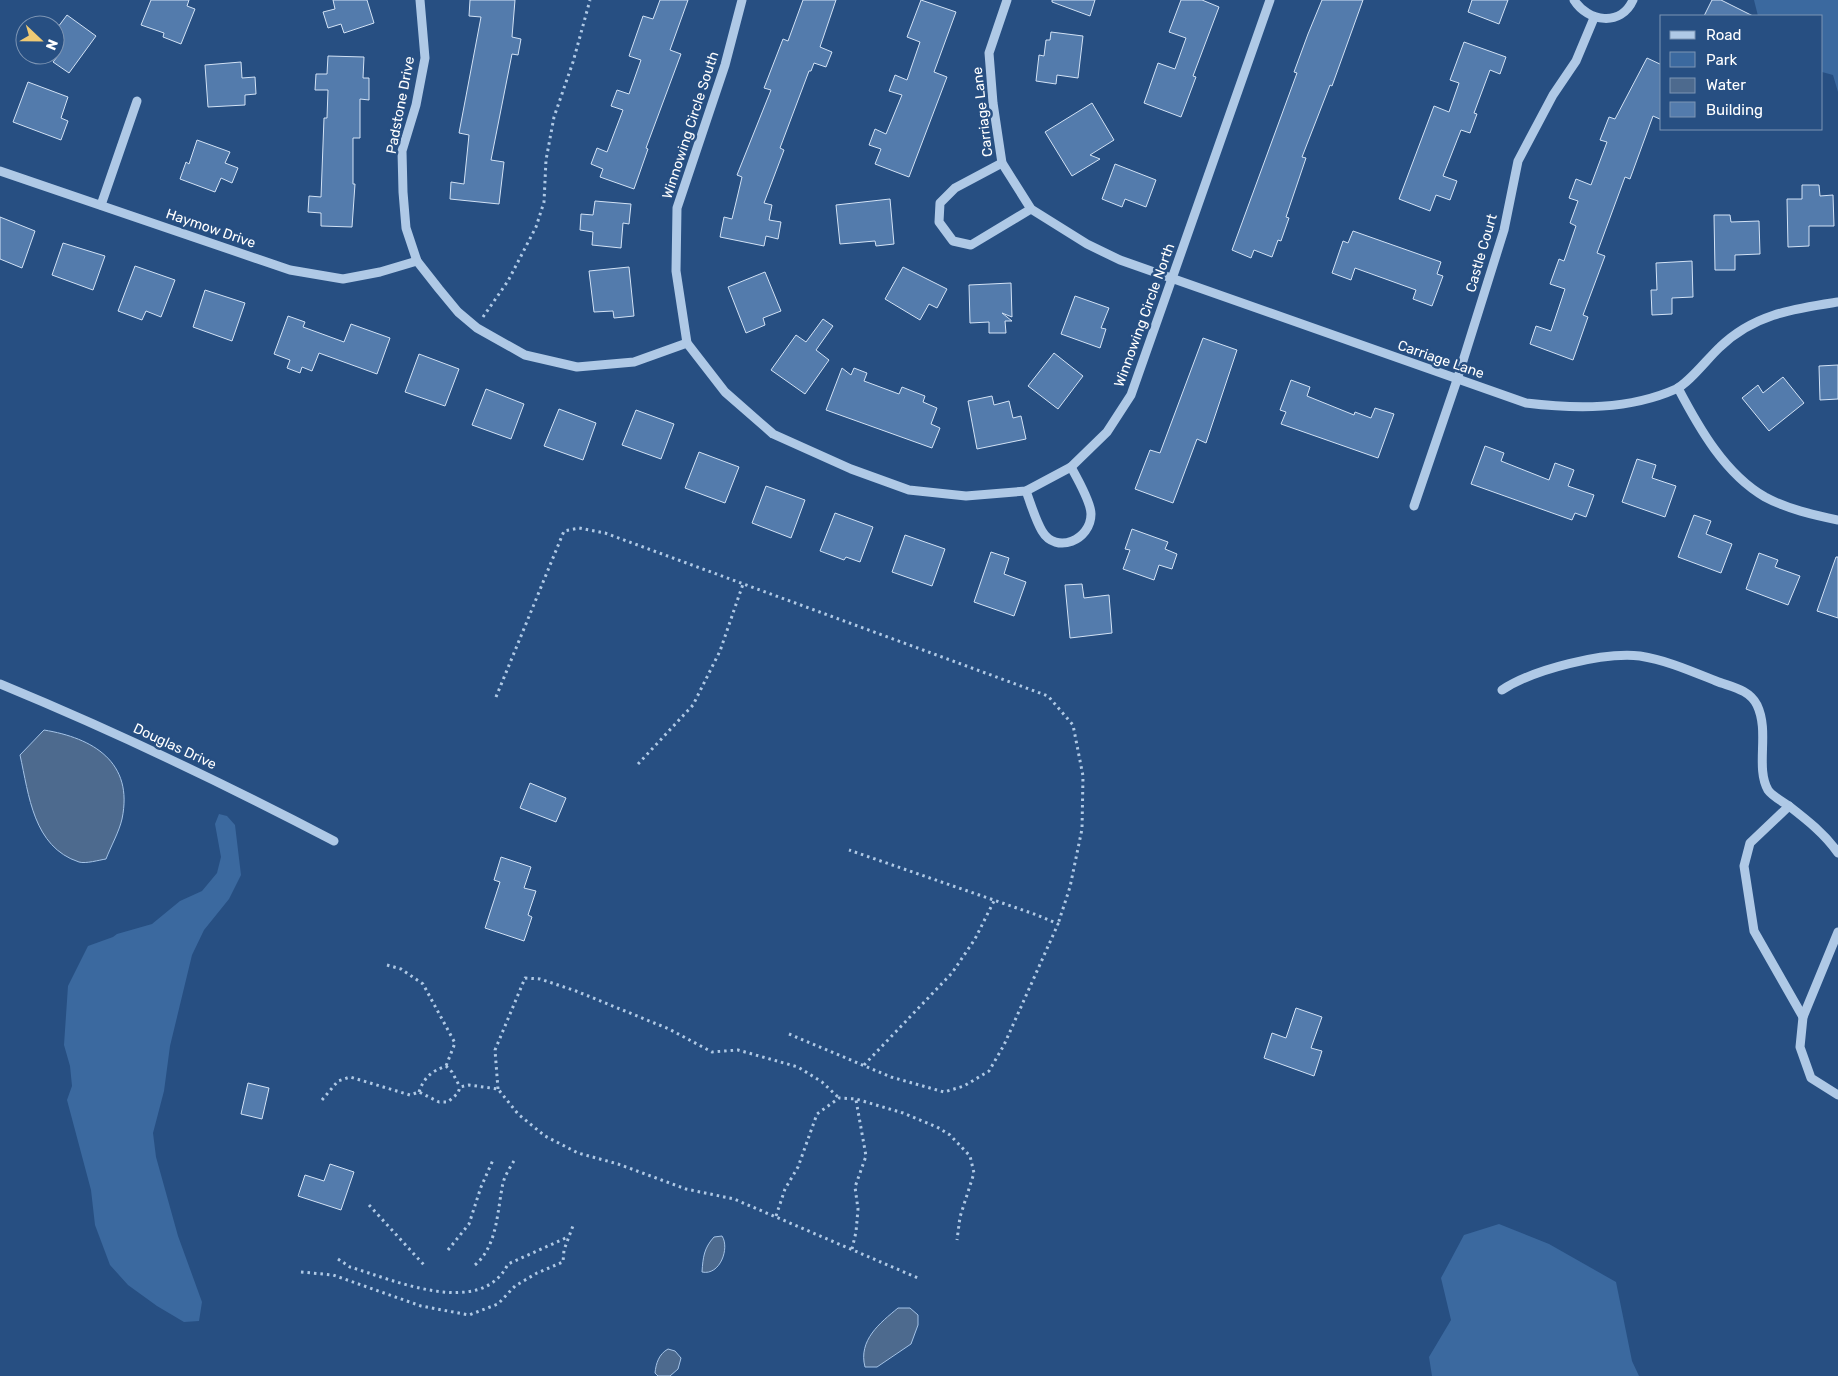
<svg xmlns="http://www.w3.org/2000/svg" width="1838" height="1376" font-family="Rubik,sans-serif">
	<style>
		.green { fill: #3b699f }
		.water { fill: #4d6a8e; stroke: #a4c3e7 }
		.building { fill: #537bac; stroke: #d2e2f5 }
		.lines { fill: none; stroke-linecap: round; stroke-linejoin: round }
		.path { stroke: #afc9e6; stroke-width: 3; stroke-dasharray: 2.5 4; stroke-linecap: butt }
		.minor { stroke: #afc9e6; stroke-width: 9 }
		.labels { text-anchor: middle; stroke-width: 5; stroke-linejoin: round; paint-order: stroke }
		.street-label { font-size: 14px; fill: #fff; stroke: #274f82 }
	</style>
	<rect width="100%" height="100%" fill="#274f82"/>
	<g class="green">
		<polygon points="1754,0 1838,0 1838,92 1833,75 1822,72 1822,16 1758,16"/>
		<polygon points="219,814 227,816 235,825 241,875 229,899 204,930 192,955 170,1046 164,1091 153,1133 156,1157 178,1236 202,1302 199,1321 184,1322 157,1306 128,1285 110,1265 95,1225 91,1190 67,1100 72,1086 70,1066 64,1045 68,986 88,946 113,937 117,934 152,924 180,901 202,891 217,873 221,857 215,824"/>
		<polygon points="1499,1224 1549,1244 1616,1282 1632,1361 1639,1376 1432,1376 1429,1357 1451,1320 1441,1278 1464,1235"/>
	</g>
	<g class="water">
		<path d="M 44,730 C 93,738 134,762 122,819 C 119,832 111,846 106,859 C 99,860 86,864 79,862 C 33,847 29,795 20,755 Z"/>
		<path d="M 722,1236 C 730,1248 720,1276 702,1272 C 703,1257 704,1248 714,1237 Z"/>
		<path d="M 898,1308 L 910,1308 L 918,1315 L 918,1325 L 911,1344 L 877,1367 L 865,1367 C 858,1340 880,1323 898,1308 Z"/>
		<path d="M 668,1349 L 675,1351 L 681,1358 L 678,1369 L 670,1376 L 658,1376 L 655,1373 C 656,1363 659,1354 668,1349 Z"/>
	</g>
	<g class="building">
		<polygon points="151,0 189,0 187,6 195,9 181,44 163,37 164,33 141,25"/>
		<polygon points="333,0 367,0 374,23 344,33 341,24 328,28 323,12 335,9"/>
		<polygon points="470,0 515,0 512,37 521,39 518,55 512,54 491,160 504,162 499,204 450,199 451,182 464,184 469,135 459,133 481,17 469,16"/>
		<polygon points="660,0 688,0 670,50 681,54 646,148 648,149 634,189 600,177 603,169 591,164 597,148 607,152 623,110 611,106 617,90 629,94 641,60 629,56 643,16 653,19"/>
		<polygon points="803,0 836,0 820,47 832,52 826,67 814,63 811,71 809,71 780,148 784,150 764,203 772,205 769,220 781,222 778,239 766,236 764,246 720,237 724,217 732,219 742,177 737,175 771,90 764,88 783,39 788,41"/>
		<polygon points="921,0 956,12 934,72 947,77 909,177 875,164 881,149 869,145 875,129 886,134 902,95 889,91 895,75 907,80 920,42 907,37"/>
		<polygon points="1052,0 1095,0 1090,16 1052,2"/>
		<polygon points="1181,0 1202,0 1219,7 1193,76 1196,77 1181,117 1144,103 1158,63 1175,69 1186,38 1169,32"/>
		<polygon points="1322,0 1363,0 1332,86 1330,85 1302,157 1306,158 1286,217 1289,218 1281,241 1278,240 1272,257 1254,250 1251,258 1232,250 1297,73 1294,72 1308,34"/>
		<polygon points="1472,0 1508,0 1499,24 1468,12"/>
		<polygon points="1712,0 1721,0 1753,16 1704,16"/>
		<polygon points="67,15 96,36 69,73 53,62 57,57 55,31"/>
		<polygon points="1051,32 1083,36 1078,78 1057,75 1056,84 1036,81 1039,55 1044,56 1046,40 1050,40"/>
		<polygon points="1464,42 1506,57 1500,74 1490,70 1474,113 1477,114 1470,133 1461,130 1443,176 1457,181 1450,200 1436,195 1430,211 1399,199 1434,106 1449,112 1459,83 1450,80"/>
		<polygon points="328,56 364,57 363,78 369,78 369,100 360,99 360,138 353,138 353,184 355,184 352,227 321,226 321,213 308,212 309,196 321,197 324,118 327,118 328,90 315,90 316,74 327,74"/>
		<polygon points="1647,58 1662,65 1662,120 1653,116 1630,179 1625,177 1597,253 1605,256 1583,315 1588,317 1573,360 1530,344 1536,326 1551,331 1565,289 1550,284 1559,259 1564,261 1576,226 1570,223 1578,201 1569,198 1576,179 1591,185 1607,142 1600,140 1609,117 1615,119"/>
		<polygon points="241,62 242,78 255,77 256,94 245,95 245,105 208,107 205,65"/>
		<polygon points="28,82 68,97 61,118 68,121 61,140 13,122"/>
		<polygon points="1092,103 1114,140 1090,155 1100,159 1072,176 1045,132"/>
		<polygon points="197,140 230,152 225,163 238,168 232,183 221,178 215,192 180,179 186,162 189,164"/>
		<polygon points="1115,164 1156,180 1146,207 1125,199 1122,207 1102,199"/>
		<polygon points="1802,185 1819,185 1820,196 1833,195 1834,226 1809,226 1809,246 1788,247 1787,199 1802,199"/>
		<polygon points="890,199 894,244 876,246 875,241 840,244 836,205"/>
		<polygon points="595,201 631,204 629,224 623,223 621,248 592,245 593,232 580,230 581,214 593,215"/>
		<polygon points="1714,215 1730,215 1731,222 1759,221 1760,254 1735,255 1735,270 1715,270"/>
		<polygon points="0,217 35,231 22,268 0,259"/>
		<polygon points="1353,231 1441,262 1437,274 1443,276 1432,306 1413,299 1416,290 1355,268 1351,280 1332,273 1343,241 1348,243"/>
		<polygon points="63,243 105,256 93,290 52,275"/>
		<polygon points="1692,261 1693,297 1672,298 1672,314 1652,315 1651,290 1657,290 1656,263"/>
		<polygon points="135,266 175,280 161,317 146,311 142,320 118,311"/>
		<polygon points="629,267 634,316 614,318 613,311 594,312 589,271"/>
		<polygon points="903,267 947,289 937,308 929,304 920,320 885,299"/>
		<polygon points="765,272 781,311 763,318 765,325 746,333 728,287"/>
		<polygon points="1011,283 1012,317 1002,313 1012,321 1005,321 1006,333 989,333 989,322 970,323 969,285"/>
		<polygon points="205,290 245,303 232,341 193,327"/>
		<polygon points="1075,296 1109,308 1101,328 1106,329 1100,348 1061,334"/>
		<polygon points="288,316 305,322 303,327 344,342 351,324 390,338 377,374 319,353 312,371 302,367 300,373 287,368 290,360 274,354"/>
		<polygon points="823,319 833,326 816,350 829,360 805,394 771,370 796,335 806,342"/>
		<polygon points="1203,338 1237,350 1206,443 1197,439 1173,503 1135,489 1150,450 1160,453"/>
		<polygon points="1054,353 1083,376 1058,409 1028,386"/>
		<polygon points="419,354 459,369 445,406 405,392"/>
		<polygon points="1838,365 1838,399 1820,400 1819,366"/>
		<polygon points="842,368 851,375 854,368 867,373 864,381 899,394 902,387 925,396 923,402 937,408 931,424 940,428 932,448 826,410"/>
		<polygon points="1783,377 1804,403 1769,431 1742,398 1758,385 1763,393"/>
		<polygon points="1291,380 1310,387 1307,396 1354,415 1355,412 1371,418 1375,408 1394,414 1378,458 1281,424 1286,412 1280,410"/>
		<polygon points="486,389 524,404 511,439 472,425"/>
		<polygon points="992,396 994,405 1009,401 1013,418 1021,416 1026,439 977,449 968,401"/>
		<polygon points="559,409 596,423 583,460 544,446"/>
		<polygon points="636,410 674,424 661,459 622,445"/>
		<polygon points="1485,446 1504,453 1501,461 1549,480 1555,463 1574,470 1568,486 1594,495 1586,517 1575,513 1572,520 1471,484"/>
		<polygon points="699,452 739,467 725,503 685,488"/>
		<polygon points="1637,459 1656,465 1652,478 1676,486 1665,517 1622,502"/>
		<polygon points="766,486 805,500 791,538 752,523"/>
		<polygon points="835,513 873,527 860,562 846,557 844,560 820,551"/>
		<polygon points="1694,515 1711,521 1706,534 1732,544 1721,573 1678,557"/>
		<polygon points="1132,529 1168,542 1165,549 1177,554 1172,569 1159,565 1154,580 1123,569 1130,550 1125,549"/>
		<polygon points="905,535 945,549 932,586 892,572"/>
		<polygon points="991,552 1009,558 1004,574 1026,582 1014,616 974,602"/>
		<polygon points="1759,553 1778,560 1775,567 1800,576 1788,605 1746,589"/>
		<polygon points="1836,557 1838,557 1838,618 1817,611"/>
		<polygon points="1082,584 1084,598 1109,595 1112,633 1070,638 1065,585"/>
		<polygon points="530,783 566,798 556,822 520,808"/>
		<polygon points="501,857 531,867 524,888 536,891 528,915 532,917 524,941 485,928 500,882 494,880"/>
		<polygon points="1296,1008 1322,1017 1311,1048 1322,1051 1314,1076 1264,1058 1272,1033 1286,1038"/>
		<polygon points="248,1083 269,1088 262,1119 241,1114"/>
		<polygon points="330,1164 354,1172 341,1210 298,1196 305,1175 324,1181"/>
	</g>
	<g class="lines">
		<g class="path">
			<polyline points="483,317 508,281 536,227 544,202 546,160 554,117 573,62 590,0"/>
			<polyline points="496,697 564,531 579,528 605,533 1048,696 1073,725 1083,776 1082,829 1070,887 1058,924"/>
			<polyline points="638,764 693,705 720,651 743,584"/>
			<polyline points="387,965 401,969 423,984 455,1043 446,1066"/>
			<polyline points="789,1034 891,1077 944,1092 964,1086 989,1071 1004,1045 1058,924 1037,915 849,850"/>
			<polyline points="864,1065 952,973 975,939 994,901"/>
			<polyline points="498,1089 495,1050 525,978 540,979 576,991 669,1029 712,1052 738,1050 798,1067 822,1082 839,1098"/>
			<path d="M 419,1092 C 424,1077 432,1071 446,1066 L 452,1072 L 460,1087"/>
			<polyline points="322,1100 338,1081 350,1077 410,1095 419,1092 439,1102 448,1102 458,1093 460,1087 469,1085 498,1089 518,1114 545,1136 578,1153 618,1164 686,1189 734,1199 918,1278"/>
			<polyline points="369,1205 424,1265"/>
			<polyline points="776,1216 785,1189 798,1167 817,1114 839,1098 856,1099 903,1113 937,1127 950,1135 970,1156 974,1173 960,1217 957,1240"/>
			<polyline points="852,1249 856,1232 858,1209 855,1187 866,1156 856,1100"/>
			<polyline points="448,1250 469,1224 481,1187 493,1160"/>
			<path d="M 338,1259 L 350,1267 C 394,1280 481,1319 508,1264 L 568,1237"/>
			<path d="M 475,1265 C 498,1245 497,1211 503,1183 C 505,1175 511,1166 515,1159"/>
			<polyline points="301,1272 333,1275 421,1306 469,1315 498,1304 515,1286 537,1273 563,1262 564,1250 574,1223"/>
		</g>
		<g class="minor">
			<polyline points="420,0 425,58 416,105 402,151 403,192 406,228 417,261 439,289 458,312 477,328 525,355 577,367 634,362 687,343"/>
			<polyline points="742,0 725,65 677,208 676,271 687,343 725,392 773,434 851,469 909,490 966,496 1026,491 1071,467 1107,432 1131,395 1270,0"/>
			<path d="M 1007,0 L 989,53 L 993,103 L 1002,163 L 1031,209 L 1087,244 L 1120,260 L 1526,403 C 1576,409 1629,410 1676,389 C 1689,383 1708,358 1720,347 C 1754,314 1793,309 1838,302"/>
			<path d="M 1574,0 C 1588,22 1621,27 1633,0"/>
			<polyline points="1002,163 955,188 940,203 939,222 953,241 971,245 1031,209"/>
			<polyline points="0,171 290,270 343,279 380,272 417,261"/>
			<polyline points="101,205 137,101"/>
			<path d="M 1678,388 C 1699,428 1725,474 1765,497 C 1787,509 1814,515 1838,520"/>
			<path d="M 1026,491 C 1031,504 1035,519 1042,531 C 1056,555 1091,540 1091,514 C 1091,502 1077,478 1071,467"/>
			<polyline points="1414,506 1457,380 1504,230 1518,161 1553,95 1576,61 1594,18"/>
			<path d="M 0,684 C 114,731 225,784 334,841"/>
			<path d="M 1502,690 C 1534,669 1603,652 1640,656 C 1666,660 1691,671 1716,681 C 1731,687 1749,689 1757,705 C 1770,732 1755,767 1768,790 C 1772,796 1783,802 1789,806 C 1807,820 1825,834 1838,853"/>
			<polyline points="1789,806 1750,843 1744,866 1754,931 1803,1017"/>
			<polyline points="1838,932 1803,1017 1800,1047 1811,1078 1838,1095"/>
		</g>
	</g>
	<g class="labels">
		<g class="street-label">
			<text transform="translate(400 105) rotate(-79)" y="5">Padstone Drive</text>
			<text transform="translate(982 112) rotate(-97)" y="5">Carriage Lane</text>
			<text transform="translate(690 125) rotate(-72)" y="5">Winnowing Circle South</text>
			<text transform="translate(211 228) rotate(19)" y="5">Haymow Drive</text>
			<text transform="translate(1481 253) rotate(-74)" y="5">Castle Court</text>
			<text transform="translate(1144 315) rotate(-70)" y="5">Winnowing Circle North</text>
			<text transform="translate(1441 359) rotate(19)" y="5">Carriage Lane</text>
			<text transform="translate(175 746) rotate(25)" y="5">Douglas Drive</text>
		</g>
	</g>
	<rect x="1660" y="15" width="162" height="115" fill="#274f82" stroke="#7d95b4"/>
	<rect x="1670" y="31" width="25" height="8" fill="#afc9e6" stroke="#7d95b4"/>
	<text x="1706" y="40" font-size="15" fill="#ffffff">Road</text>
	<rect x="1670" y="52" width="25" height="15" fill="#3b699f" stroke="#7d95b4"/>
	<text x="1706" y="65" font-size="15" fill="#ffffff">Park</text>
	<rect x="1670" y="78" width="25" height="15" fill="#4d6a8e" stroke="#7d95b4"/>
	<text x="1706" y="90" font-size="15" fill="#ffffff">Water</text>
	<rect x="1670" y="102" width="25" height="15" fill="#537bac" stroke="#7d95b4"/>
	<text x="1706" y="115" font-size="15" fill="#ffffff">Building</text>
	<g transform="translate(40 40) rotate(112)"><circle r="24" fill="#274f82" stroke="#7d95b4"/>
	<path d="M0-4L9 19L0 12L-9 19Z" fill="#efca75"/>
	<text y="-8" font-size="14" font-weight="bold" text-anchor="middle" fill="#ffffff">N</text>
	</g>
</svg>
